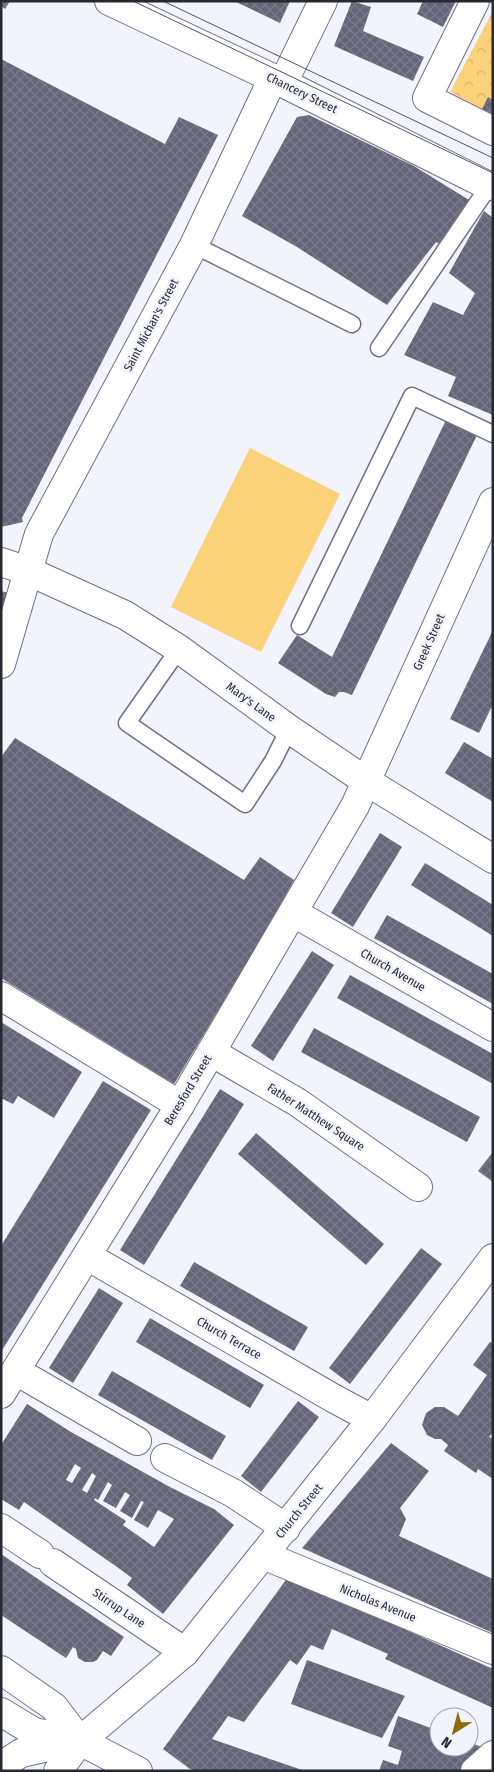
<svg xmlns="http://www.w3.org/2000/svg" width="494" height="1772" font-family="'Fira Sans Condensed',sans-serif">
	<style>
		.park { fill: url(#park-crowns) }
		.pitch { fill: #fbd179 }
		.building { fill: url(#building-cross-hatch); fill-rule: evenodd }
		.lines { fill: none; stroke-linecap: round; stroke-linejoin: round }
		.lane-casing { stroke: #707085; stroke-width: 19 }
		.street-casing { stroke: #707085; stroke-width: 30 }
		.secondary-casing { stroke: #707085; stroke-width: 30 }
		.lane { stroke: #fff; stroke-width: 16 }
		.street { stroke: #fff; stroke-width: 28 }
		.secondary { stroke: #fff; stroke-width: 28 }
		.tram { stroke: #53535d; stroke-width: 1 }
		.labels { text-anchor: middle; stroke-width: 5; stroke-linejoin: round; paint-order: stroke }
		.street-label { font-size: 12px; fill: #282831; stroke: #f3f3fd }
	</style>
	<defs>
		<pattern id="park-crowns" width="20" height="18" patternUnits="userSpaceOnUse" patternTransform="scale(1.25)"><rect width="20" height="18" fill="#fbd179"/><path d="M2 6a3 3 0 1 1 6 0M12 15a3 3 0 1 1 6 0" fill="none" stroke="#d7b369"/></pattern>
		<pattern id="building-cross-hatch" width="8" height="8" patternUnits="userSpaceOnUse" patternTransform="scale(1.25)"><rect width="8" height="8" fill="#656479"/><path d="M0 0l8 8M0 8l8-8" fill="none" stroke="#7b7a8b"/></pattern>
	</defs>
	<rect width="100%" height="100%" fill="#f3f3fd"/>
	<polygon class="park" points="493,11 493,115 450,92"/>
	<polygon class="pitch" points="250,448 340,494 261,652 171,607"/>
	<g class="building">
		<polygon points="1,1 10,1 5,9 1,6"/>
		<polygon points="234,1 290,1 280,23"/>
		<polygon points="352,1 371,7 363,31 424,57 413,81 334,46"/>
		<polygon points="423,1 456,1 443,27 417,14"/>
		<polygon points="1,59 165,144 179,117 218,135 22,518 23,522 1,527"/>
		<polygon points="488,97 493,100 493,114 482,109"/>
		<polygon points="309,115 414,166 469,200 471,206 445,247 436,242 387,305 297,247 242,216 297,117"/>
		<polygon points="484,211 493,218 493,415 448,396 456,377 404,355 433,302 463,315 475,293 449,273"/>
		<polygon points="446,420 477,435 352,695 344,692 339,692 335,697 326,694 278,663 297,635 332,657"/>
		<polygon points="1,591 12,594 1,625"/>
		<polygon points="493,630 493,704 479,733 450,719"/>
		<polygon points="15,738 244,880 260,857 294,880 267,929 174,1084 1,978 1,757"/>
		<polygon points="464,742 493,759 493,802 445,773"/>
		<polygon points="380,833 402,847 353,927 331,913"/>
		<polygon points="425,863 493,905 493,936 411,885"/>
		<polygon points="387,915 493,974 493,1004 374,938"/>
		<polygon points="312,951 334,965 273,1061 251,1046"/>
		<polygon points="350,975 493,1054 493,1084 337,998"/>
		<polygon points="1,1022 82,1072 54,1118 18,1096 13,1104 1,1098 1,1091 3,1088 1,1086"/>
		<polygon points="314,1028 480,1117 467,1142 301,1052"/>
		<polygon points="103,1081 151,1110 1,1352 1,1246"/>
		<polygon points="220,1089 244,1104 144,1265 120,1250"/>
		<polygon points="256,1133 384,1244 366,1265 238,1154"/>
		<polygon points="493,1152 493,1182 478,1171"/>
		<polygon points="421,1248 442,1264 350,1384 329,1368"/>
		<polygon points="194,1262 308,1327 294,1351 180,1286"/>
		<polygon points="99,1288 123,1303 73,1383 49,1368"/>
		<polygon points="150,1318 264,1385 250,1408 136,1342"/>
		<polygon points="490,1342 493,1344 493,1432 489,1437 493,1439 493,1479 478,1469 476,1473 444,1451 448,1445 441,1439 435,1439 427,1435 422,1425 426,1413 435,1407 444,1407 458,1416 487,1375 473,1365"/>
		<polygon points="112,1371 226,1436 212,1460 98,1395"/>
		<polygon points="298,1401 319,1417 261,1492 241,1476"/>
		<path d="M 27,1404 L 71,1432 L 170,1487 L 214,1509 L 234,1525 L 163,1614 L 127,1585 L 132,1578 L 117,1567 L 24,1502 L 19,1510 L 1,1499 L 1,1445 ZM 75,1464 L 81,1468 L 72,1483 L 66,1480 ZM 92,1473 L 96,1476 L 87,1493 L 82,1490 ZM 108,1482 L 112,1485 L 103,1501 L 116,1508 L 125,1492 L 130,1495 L 120,1511 L 132,1518 L 141,1501 L 144,1502 L 134,1520 L 148,1528 L 158,1510 L 174,1519 L 154,1547 L 123,1525 L 126,1521 L 94,1500 L 95,1498 L 98,1500 Z"/>
		<polygon points="391,1443 429,1471 400,1508 406,1519 399,1536 493,1579 493,1633 302,1548"/>
		<polygon points="1,1554 124,1637 111,1656 103,1651 97,1660 93,1662 85,1662 78,1658 76,1649 73,1647 66,1658 1,1615"/>
		<polygon points="288,1577 493,1669 493,1708 385,1659 388,1654 332,1629 323,1650 311,1645 297,1665 290,1660 244,1722 228,1716 212,1739 305,1771 196,1771 190,1769 163,1749"/>
		<polygon points="307,1660 405,1696 382,1738 291,1704"/>
		<polygon points="398,1716 439,1731 439,1747 469,1747 469,1742 484,1748 460,1771 379,1771 383,1760 398,1765 402,1751 388,1746"/>
	</g>
	<g class="lines">
		<defs>
			<g id="lane">
				<polyline points="194,245 352,324"/>
				<polyline points="379,348 489,186"/>
				<polyline points="300,626 412,396 493,434"/>
				<polyline points="179,649 127,723 245,804 273,761 289,729"/>
			</g>
			<g id="street">
				<polyline points="109,1 283,83 489,186 493,185"/>
				<polyline points="475,1 427,98 493,131"/>
				<polyline points="283,83 323,1"/>
				<polyline points="1,562 28,571 125,615 179,649 289,729 366,781 493,859"/>
				<polyline points="1,664 39,534 194,245 273,78"/>
				<polyline points="294,913 493,1027"/>
				<polyline points="1,996 180,1105"/>
				<polyline points="211,1052 297,1102 418,1187"/>
				<polyline points="87,1256 333,1398 372,1419"/>
				<polyline points="16,1371 137,1441"/>
				<polyline points="1,1394 180,1105 355,806 493,502"/>
				<polyline points="165,1458 233,1493 286,1528"/>
				<polyline points="1,1528 40,1554"/>
				<polyline points="263,1555 493,1650"/>
				<polyline points="53,1563 185,1652"/>
				<polyline points="475,1771 493,1755"/>
			</g>
			<g id="secondary">
				<polyline points="1,1670 54,1707 80,1741"/>
				<polyline points="1,1712 34,1732 80,1741 138,1771"/>
				<polyline points="1,1766 21,1753 66,1743"/>
				<polyline points="58,1771 80,1741 185,1652 372,1419 493,1258"/>
			</g>
		</defs>
		<use href="#lane" class="lane-casing"/>
		<use href="#street" class="street-casing"/>
		<use href="#secondary" class="secondary-casing"/>
		<use href="#lane" class="lane"/>
		<use href="#street" class="street"/>
		<use href="#secondary" class="secondary"/>
		<g class="tram">
			<polyline points="133,1 493,173"/>
			<polyline points="163,1 493,158"/>
		</g>
	</g>
	<g class="labels">
		<g class="street-label">
			<text transform="translate(302 93) rotate(26)" y="4">Chancery Street</text>
			<text transform="translate(151 325) rotate(-62)" y="4">Saint Michan's Street</text>
			<text transform="translate(429 642) rotate(-66)" y="4">Greek Street</text>
			<text transform="translate(251 702) rotate(36)" y="4">Mary's Lane</text>
			<text transform="translate(393 970) rotate(30)" y="4">Church Avenue</text>
			<text transform="translate(188 1090) rotate(-59)" y="4">Beresford Street</text>
			<text transform="translate(316 1117) rotate(33)" y="4">Father Matthew Square</text>
			<text transform="translate(229 1338) rotate(30)" y="4">Church Terrace</text>
			<text transform="translate(299 1511) rotate(-51)" y="4">Church Street</text>
			<text transform="translate(378 1603) rotate(22)" y="4">Nicholas Avenue</text>
			<text transform="translate(119 1608) rotate(34)" y="4">Stirrup Lane</text>
		</g>
	</g>
	<rect width="494" height="1772" fill="none" stroke="#282831" stroke-width="5"/>
	<g transform="translate(454 1732) rotate(216)"><circle r="24" fill="#f3f3fd" stroke="#a2a2ab"/>
	<path d="M0-4L9 19L0 12L-9 19Z" fill="#8f6b0f"/>
	<text y="-8" font-size="14" font-weight="bold" text-anchor="middle" fill="#282831">N</text>
	</g>
</svg>
